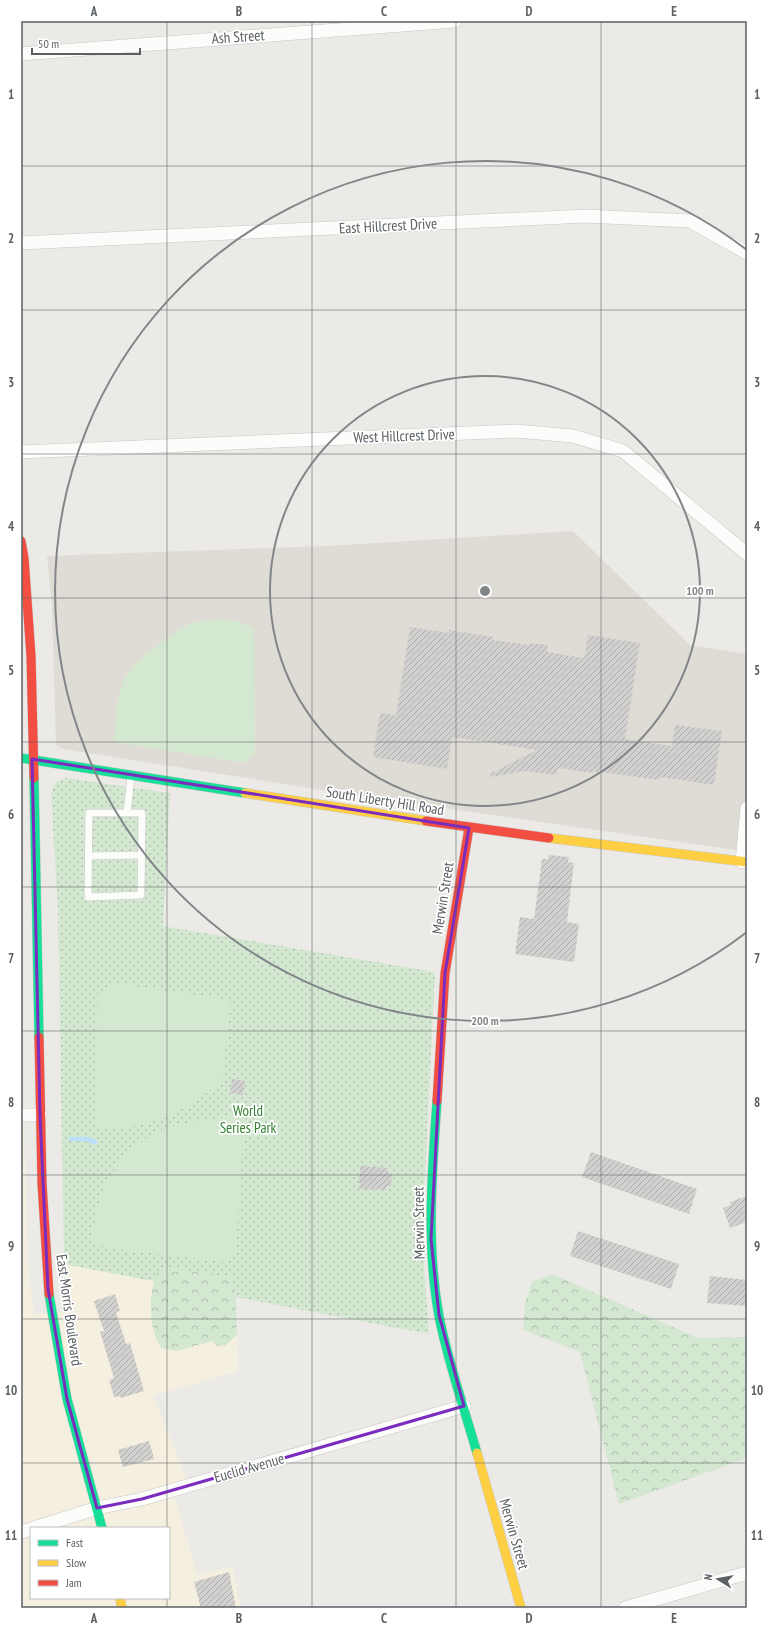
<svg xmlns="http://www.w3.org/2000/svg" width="768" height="1629" font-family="'PT Sans Narrow',sans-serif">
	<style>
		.commercial { fill: #f5efdf; fill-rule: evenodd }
		.education { fill: #dfdcd5 }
		.green { fill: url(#green-dots) }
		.forest { fill: url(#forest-crowns) }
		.pitch { fill: #d4e8d1 }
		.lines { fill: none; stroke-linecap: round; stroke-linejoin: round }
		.stream { stroke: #b9e0f8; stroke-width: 4.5 }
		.building { fill: url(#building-hatch) }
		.lane-casing { stroke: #c7c7c7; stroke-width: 8 }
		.street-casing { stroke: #c7c7c7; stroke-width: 14 }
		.fast-casing { stroke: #c8c8c8; stroke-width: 10 }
		.slow-casing { stroke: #c8c8c8; stroke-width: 10 }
		.jam-casing { stroke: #c8c8c8; stroke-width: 10 }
		.lane { stroke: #fcfcfb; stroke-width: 7 }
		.street { stroke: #fcfcfb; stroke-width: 13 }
		.fast { stroke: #16e098; stroke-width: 9 }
		.slow { stroke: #ffcf43; stroke-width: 9 }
		.jam { stroke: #f24e42; stroke-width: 9 }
		.marked { fill: none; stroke: #7b2cbf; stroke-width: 3; stroke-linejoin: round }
		.grid { fill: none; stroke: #5b6064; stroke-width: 1; stroke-opacity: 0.55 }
		.ring { fill: none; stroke: #838689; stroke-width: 2 }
		.labels { text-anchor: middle; stroke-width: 3.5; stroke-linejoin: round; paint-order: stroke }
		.street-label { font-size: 15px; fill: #5b6064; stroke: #fff }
		.park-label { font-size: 15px; fill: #348433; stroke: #fff }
		.centre { fill: #838689; stroke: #fff; stroke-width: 2 }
		.ring-label { font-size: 12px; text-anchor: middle; font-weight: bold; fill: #838689; stroke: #fff; stroke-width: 3.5; stroke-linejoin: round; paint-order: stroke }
		.neatline { fill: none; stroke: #5b6064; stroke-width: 1.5 }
		.grid-label { font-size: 13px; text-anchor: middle; font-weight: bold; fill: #5b6064 }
	</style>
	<defs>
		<pattern id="green-dots" width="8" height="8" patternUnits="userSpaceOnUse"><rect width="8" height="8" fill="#d4e8d1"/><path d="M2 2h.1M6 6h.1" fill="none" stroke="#afbfad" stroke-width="1.8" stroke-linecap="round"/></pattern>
		<pattern id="forest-crowns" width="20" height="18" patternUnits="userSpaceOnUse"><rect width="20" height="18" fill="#d4e8d1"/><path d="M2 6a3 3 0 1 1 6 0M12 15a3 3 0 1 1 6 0" fill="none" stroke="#afbfad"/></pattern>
		<pattern id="building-hatch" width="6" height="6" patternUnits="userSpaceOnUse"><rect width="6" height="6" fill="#d2d1cf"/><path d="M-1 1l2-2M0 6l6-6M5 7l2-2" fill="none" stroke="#adadac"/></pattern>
	</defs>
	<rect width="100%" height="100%" fill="#ebeae6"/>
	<path class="commercial" d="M 21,1029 L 28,1268 L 34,1314 L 72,1311 L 64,1264 L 154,1281 L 153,1291 L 199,1346 L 212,1341 L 225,1346 L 237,1335 L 238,1371 L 153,1396 L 189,1485 L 173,1490 L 197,1575 L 232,1567 L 241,1608 L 21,1608 ZM 31,1528 L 169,1528 L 169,1598 L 31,1598 Z"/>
	<polygon class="education" points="573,531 690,645 747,654 747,808 743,851 367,797 63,749 56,745 52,606 47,556 327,546"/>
	<polygon class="green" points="66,778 170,793 163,926 435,972 422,1235 429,1334 64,1264 58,909 51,793 56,782"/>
	<g class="forest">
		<path d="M 169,1268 L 232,1276 L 236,1297 L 237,1335 L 225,1346 L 218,1346 L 212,1341 L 177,1351 L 161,1348 C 148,1326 148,1296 157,1272 Z"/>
		<polygon points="552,1274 698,1338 747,1337 747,1458 619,1504 580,1352 523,1330 525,1303 532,1282"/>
	</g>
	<g class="pitch">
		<path d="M 223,619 L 239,622 L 254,628 L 255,754 L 244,763 L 114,742 C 116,721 115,697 124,679 C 132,662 175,630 192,623 C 201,620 213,621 223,619 Z"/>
		<path d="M 113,983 L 231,1000 L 222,1082 C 199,1098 177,1116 150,1123 C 132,1128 112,1127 95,1129 L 98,994 Z"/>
		<path d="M 231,1117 L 238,1118 L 244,1123 L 236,1251 L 224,1262 L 106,1248 L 92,1241 C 93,1228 95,1215 99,1202 C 109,1169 137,1137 170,1127 C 190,1121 211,1119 231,1117 Z"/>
	</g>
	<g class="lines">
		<polyline class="stream" points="71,1139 86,1139 95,1142"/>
	</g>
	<g class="building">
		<polygon points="410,627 449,633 449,630 493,637 492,640 528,645 529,643 548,645 547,652 584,658 588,635 640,643 625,739 672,746 675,725 722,731 714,785 660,777 660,780 607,773 593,772 593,773 558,768 557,775 526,771 491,777 490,774 537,750 452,737 447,769 373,757 380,713 396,715"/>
		<polygon points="549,855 569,857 568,862 574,863 567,922 579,924 574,962 515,954 520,917 534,919 542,859 548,859"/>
		<polygon points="232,1079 245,1081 243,1095 230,1093"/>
		<polygon points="591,1152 697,1189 689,1214 582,1177"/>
		<polygon points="360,1166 388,1168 388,1174 392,1174 391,1186 386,1186 386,1190 359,1189"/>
		<polygon points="747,1196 747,1222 730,1228 723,1208 731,1205 730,1202"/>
		<polygon points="578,1231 679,1264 671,1289 570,1256"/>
		<polygon points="710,1276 747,1280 747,1306 707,1303"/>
		<polygon points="115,1294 120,1311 116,1312 126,1344 130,1343 144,1391 121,1398 120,1396 114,1397 109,1380 114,1378 100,1332 104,1331 94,1301"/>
		<polygon points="149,1441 154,1459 123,1467 118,1450"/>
		<polygon points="229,1572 236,1608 201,1608 194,1582"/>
	</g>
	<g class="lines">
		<defs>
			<g id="lane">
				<polyline points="127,813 142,813 141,895 88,897 89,813 127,813 131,776"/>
				<polyline points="89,856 141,855"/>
			</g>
			<g id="street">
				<polyline points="21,54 455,21"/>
				<polyline points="21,243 586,216 690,221 747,253"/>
				<polyline points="21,452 516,431 573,436 623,451 747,554"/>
				<polyline points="742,862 747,808"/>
				<polyline points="21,1115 40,1115"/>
				<polyline points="34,1528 97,1508 142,1499 464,1406"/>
				<polyline points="21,1532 31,1529"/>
				<polyline points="625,1608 747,1573"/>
			</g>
			<g id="fast">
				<polyline points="21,758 245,793"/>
				<polyline points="34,778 39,1037"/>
				<path d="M 437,1101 C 432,1172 426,1245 439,1316 C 448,1362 464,1408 477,1453"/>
				<polyline points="49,1294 67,1399 102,1528"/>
			</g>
			<g id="slow">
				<polyline points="245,793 426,821"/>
				<polyline points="549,838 747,862"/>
				<polyline points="477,1453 521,1608"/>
				<polyline points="120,1598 122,1608"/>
			</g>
			<g id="jam">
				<polyline points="21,541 24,558 31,656 34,778"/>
				<polyline points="426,821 549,838"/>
				<polyline points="39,1037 42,1183 49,1294"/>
				<polyline points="437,1101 445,973 469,828"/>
			</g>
		</defs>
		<use href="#lane" class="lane-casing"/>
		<use href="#street" class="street-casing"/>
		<use href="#fast" class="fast-casing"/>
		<use href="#slow" class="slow-casing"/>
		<use href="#jam" class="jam-casing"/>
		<use href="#lane" class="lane"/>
		<use href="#street" class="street"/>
		<use href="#fast" class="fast"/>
		<use href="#slow" class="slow"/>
		<use href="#jam" class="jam"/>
	</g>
	<path class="marked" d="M 32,759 L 469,828 L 445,973 L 431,1239 L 439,1315 L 464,1406 L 142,1499 L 97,1508 L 67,1399 L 48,1289 L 40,1115 Z"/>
	<path class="grid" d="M 167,21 L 167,1528M 312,21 L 312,1608M 456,21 L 456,1608M 601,21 L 601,1608M 21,166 L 747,166M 21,310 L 747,310M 21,454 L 747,454M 21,598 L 747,598M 21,742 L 747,742M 21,887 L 747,887M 21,1031 L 747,1031M 21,1175 L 747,1175M 21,1319 L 747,1319M 21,1463 L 747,1463M 167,1598 L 167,1608"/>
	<g class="ring">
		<circle cx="485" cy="591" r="215"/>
		<path d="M747 932A430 430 0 1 1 747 250"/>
	</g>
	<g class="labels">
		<g class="street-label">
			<text transform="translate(238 37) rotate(-4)" y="5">Ash Street</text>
			<text transform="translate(388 226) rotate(-3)" y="5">East Hillcrest Drive</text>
			<text transform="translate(404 436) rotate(-2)" y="5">West Hillcrest Drive</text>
			<text transform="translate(385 801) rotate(9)" y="5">South Liberty Hill Road</text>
			<text transform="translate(443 898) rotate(-81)" y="5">Merwin Street</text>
			<text transform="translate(419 1223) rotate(-91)" y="5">Merwin Street</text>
			<text transform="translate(69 1310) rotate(82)" y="5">East Morris Boulevard</text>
			<text transform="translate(249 1468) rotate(-16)" y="5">Euclid Avenue</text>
			<text transform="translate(514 1534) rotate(74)" y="5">Merwin Street</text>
		</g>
		<g class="park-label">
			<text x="248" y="1116">World<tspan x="248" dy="17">Series Park</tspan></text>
		</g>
	</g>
	<circle cx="485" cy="591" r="6" class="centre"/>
	<g class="ring-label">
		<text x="700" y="595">100 m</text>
		<text x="485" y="1025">200 m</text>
	</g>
	<rect width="768" height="1629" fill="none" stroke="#ffffff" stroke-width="44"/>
	<rect x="30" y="1527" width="140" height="72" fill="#ffffff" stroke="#bdbfc1"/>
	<rect x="38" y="1540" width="20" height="6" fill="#16e098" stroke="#bdbfc1"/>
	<text x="66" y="1547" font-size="12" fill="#5b6064">Fast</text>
	<rect x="38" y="1560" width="20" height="6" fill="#ffcf43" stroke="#bdbfc1"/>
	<text x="66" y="1567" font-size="12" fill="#5b6064">Slow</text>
	<rect x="38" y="1580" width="20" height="6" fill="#f24e42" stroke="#bdbfc1"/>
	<text x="66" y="1587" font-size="12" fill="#5b6064">Jam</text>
	<g transform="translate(718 1579) rotate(281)" stroke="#ffffff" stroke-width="3" paint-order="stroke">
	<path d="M0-3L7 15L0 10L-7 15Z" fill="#5b6064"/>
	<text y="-6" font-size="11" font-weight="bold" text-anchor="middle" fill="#5b6064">N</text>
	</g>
	<path d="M32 48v6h108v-6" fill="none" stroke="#5b6064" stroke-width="2"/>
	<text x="38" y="48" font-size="12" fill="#5b6064" stroke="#ffffff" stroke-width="3" paint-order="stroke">50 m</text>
	<rect x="22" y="22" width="724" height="1585" class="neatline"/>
	<g class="grid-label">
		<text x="94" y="16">A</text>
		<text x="239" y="16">B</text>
		<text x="384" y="16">C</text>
		<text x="529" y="16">D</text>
		<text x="674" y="16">E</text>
		<text x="11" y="99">1</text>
		<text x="757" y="99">1</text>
		<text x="11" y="243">2</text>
		<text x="757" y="243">2</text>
		<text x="11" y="387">3</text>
		<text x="757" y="387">3</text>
		<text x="11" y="531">4</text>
		<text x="757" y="531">4</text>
		<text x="11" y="675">5</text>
		<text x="757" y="675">5</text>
		<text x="11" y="819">6</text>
		<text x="757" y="819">6</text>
		<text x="11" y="963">7</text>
		<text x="757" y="963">7</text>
		<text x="11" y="1107">8</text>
		<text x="757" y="1107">8</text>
		<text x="11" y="1251">9</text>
		<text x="757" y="1251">9</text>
		<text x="11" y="1395">10</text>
		<text x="757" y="1395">10</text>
		<text x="11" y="1540">11</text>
		<text x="757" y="1540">11</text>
		<text x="94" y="1623">A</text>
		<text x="239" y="1623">B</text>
		<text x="384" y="1623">C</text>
		<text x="529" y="1623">D</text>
		<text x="674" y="1623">E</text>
	</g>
</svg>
